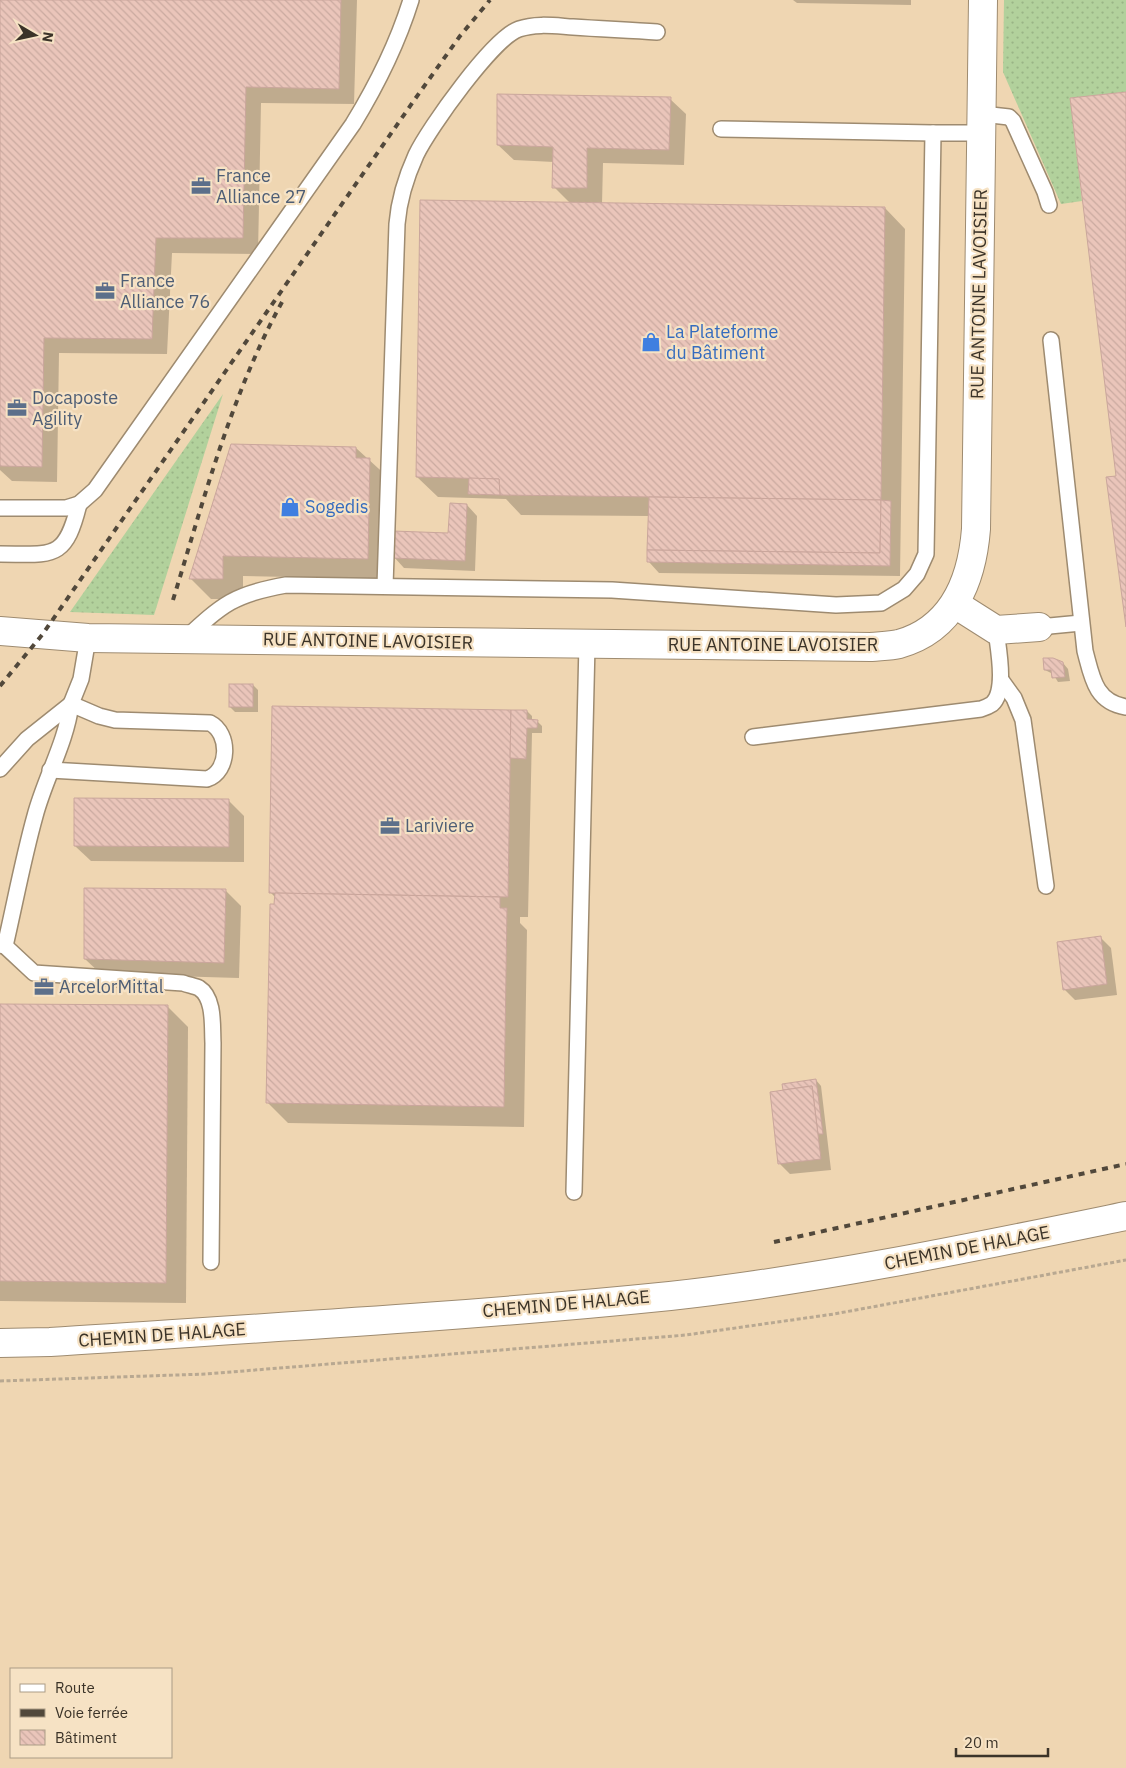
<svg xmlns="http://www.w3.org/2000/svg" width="1126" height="1768" font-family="'IBM Plex Sans',sans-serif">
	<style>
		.built { fill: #efd6b2; fill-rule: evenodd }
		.grass { fill: url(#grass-dots) }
		.shadow { fill: #0003 }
		.building { fill: url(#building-back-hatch); stroke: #caa69c }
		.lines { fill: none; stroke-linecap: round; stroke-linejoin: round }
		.service-casing { stroke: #9e8b70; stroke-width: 18 }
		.minor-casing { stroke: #9e8b70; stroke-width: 30 }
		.path { stroke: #b8a891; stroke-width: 3; stroke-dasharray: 4 2.5; stroke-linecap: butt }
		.service { stroke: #fff; stroke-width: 15 }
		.minor { stroke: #fff; stroke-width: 28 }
		.rail { stroke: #51483b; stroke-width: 4; stroke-dasharray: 6 6; stroke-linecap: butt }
		.labels { text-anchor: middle; stroke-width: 4.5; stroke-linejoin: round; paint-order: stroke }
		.service-label { font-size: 18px; fill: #4e5e75; stroke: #f6e2c4; text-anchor: start }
		.street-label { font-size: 18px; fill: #3b3328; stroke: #f6e2c4 }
		.shop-label { font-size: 18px; fill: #366cbe; stroke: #f6e2c4; text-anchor: start }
	</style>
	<defs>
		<pattern id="grass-dots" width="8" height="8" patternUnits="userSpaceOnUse" patternTransform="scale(1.25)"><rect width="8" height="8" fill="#b2d19c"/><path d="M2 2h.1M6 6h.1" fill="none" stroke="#9ab486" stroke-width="1.8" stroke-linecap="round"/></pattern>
		<pattern id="building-back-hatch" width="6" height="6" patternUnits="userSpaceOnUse" patternTransform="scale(1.25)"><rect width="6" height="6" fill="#eac5ba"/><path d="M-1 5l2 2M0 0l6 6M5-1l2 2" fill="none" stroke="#caaaa0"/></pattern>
	</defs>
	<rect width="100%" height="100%" fill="#f6e2c4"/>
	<path class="built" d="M 0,0 L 1126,0 L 1126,1768 L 0,1768 ZM 11,1669 L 171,1669 L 171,1757 L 11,1757 Z"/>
	<g class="grass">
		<polygon points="1004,0 1126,0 1126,92 1070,98 1082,201 1061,204 1003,72"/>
		<polygon points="223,394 154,615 70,612"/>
	</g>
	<g class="shadow">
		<polygon points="0,0 357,0 354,104 261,103 258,254 172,253 167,354 59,353 57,482 12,481 0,470"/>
		<polygon points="793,0 911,0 911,5 797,3"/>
		<polygon points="670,99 686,114 684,165 603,163 602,204 885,208 905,229 900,576 659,573 649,562 649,516 521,515 506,499 438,497 417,477 570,203 554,187 554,162 514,160 498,145"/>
		<polygon points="356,448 390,479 388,579 243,576 243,599 211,599 191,579"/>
		<polygon points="467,505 477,516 475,571 404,568 394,557 449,535"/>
		<polygon points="1063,663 1068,669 1070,681 1058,682 1053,674 1045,670"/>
		<polygon points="253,685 258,690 258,712 235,712 230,707"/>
		<polygon points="527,711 532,716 532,721 537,721 542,726 542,733 532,733 528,917 520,917 520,923 527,930 524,1127 288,1123 267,1102 276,898 270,892"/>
		<polygon points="228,800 244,816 244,862 91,861 75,846"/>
		<polygon points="225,890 241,906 239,978 101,974 85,959"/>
		<polygon points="1101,938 1111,948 1117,995 1075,1000 1064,989"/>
		<polygon points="0,1005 167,1006 188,1027 186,1303 0,1301"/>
		<polygon points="816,1080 821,1086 831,1170 790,1174 780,1164 771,1093 786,1091 784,1089"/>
	</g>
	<g class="building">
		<polygon points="0,0 341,0 339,89 246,87 243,238 156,238 152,339 44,338 42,467 0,466"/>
		<polygon points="1126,92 1126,627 1106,477 1116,476 1070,98"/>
		<polygon points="497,94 671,97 669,150 587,148 587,188 552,188 553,147 497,145"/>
		<polygon points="420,200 885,207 881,500 500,495 499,479 416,477"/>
		<polygon points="231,444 356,447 356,458 370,458 368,559 223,556 223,579 189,579"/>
		<polygon points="469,478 499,479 500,495 468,494"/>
		<polygon points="649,497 881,500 880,553 647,550"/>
		<polygon points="881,500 891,501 890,566 647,562 647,550 880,553"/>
		<polygon points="450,503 467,504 465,561 392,558 393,531 448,533"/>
		<polygon points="1043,658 1053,658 1063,662 1065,677 1052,678 1051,670 1044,670"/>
		<rect x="229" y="684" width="24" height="23"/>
		<polygon points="272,706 511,710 508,897 269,893"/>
		<polygon points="511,710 527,710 527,719 538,720 537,728 527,728 526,759 510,758"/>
		<polygon points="74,798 229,799 229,847 74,846"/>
		<polygon points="84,888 226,889 224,963 84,959"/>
		<polygon points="275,893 500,897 500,908 507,908 504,1107 266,1103 270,904 274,904"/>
		<polygon points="1101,936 1107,984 1063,990 1057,942"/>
		<polygon points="0,1004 168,1005 166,1283 0,1281"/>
		<polygon points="816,1079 823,1134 818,1134 812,1086 783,1090 782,1084"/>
		<polygon points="812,1086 821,1159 778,1164 770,1092"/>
	</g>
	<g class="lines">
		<defs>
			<g id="service">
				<polyline points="982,114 1009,117 1013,121 1045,192 1049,205"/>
				<polyline points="721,129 933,133"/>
				<path d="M 1051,340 L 1085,651 C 1092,677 1095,702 1126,707"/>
				<path d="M 0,508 L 66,508 L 79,504 L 95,490 L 353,124 C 378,83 397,45 411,0"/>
				<path d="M 0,554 C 53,554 65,561 79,504"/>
				<path d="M 385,586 L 397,224 C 399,199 406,177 416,155 C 429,128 493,38 519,29 C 536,23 556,26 573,27 C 601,29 629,30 657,32"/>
				<polyline points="1039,627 1081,623"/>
				<path d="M 185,639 C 223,604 234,594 286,585 L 612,590 L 836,605 L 881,603 L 904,589 L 917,574 L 926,554 L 933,133 L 981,133"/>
				<polyline points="1001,680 1014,698 1023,720 1046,886"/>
				<path d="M 753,737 L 981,709 C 984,708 989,706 992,704 C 1007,691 998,648 996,630"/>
				<polyline points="0,769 27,739 71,704"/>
				<path d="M 50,770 L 207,779 C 230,771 230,733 210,723 L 115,720 L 99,716 L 71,704 L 81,679 L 88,638"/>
				<path d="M 0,945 L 5,946 C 15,903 23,859 35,816 C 45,778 66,743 71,704"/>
				<path d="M 5,946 L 34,973 L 183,983 C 188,985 195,986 199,988 C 215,998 212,1027 213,1043 L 211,1262"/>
				<polyline points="574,1192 587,644"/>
			</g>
			<g id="minor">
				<polyline points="955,604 996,630 1039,627"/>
				<path d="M 0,631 L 88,638 L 871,647 C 880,646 890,646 899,644 C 953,629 972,580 976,529 L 983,0"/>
				<path d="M 0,1343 L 50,1342 C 257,1328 464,1317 670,1296 C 823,1279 975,1247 1126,1216"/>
			</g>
		</defs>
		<use href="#service" class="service-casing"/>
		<use href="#minor" class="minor-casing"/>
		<polyline class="path" points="0,1381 206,1374 686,1335 834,1314 1126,1260"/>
		<use href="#service" class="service"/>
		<use href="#minor" class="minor"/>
		<g class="rail">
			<path d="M 173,600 C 204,499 231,395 282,302"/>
			<polyline points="0,686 42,635 415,99 460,36 490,0"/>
			<polyline points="774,1242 1126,1164"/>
		</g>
	</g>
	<defs>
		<symbol id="office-bare" viewBox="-9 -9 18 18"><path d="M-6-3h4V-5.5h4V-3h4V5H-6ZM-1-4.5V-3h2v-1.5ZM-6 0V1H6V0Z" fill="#5c6f8a" stroke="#f6e2c4" stroke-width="2.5" paint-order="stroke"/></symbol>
		<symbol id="shop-bare" viewBox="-9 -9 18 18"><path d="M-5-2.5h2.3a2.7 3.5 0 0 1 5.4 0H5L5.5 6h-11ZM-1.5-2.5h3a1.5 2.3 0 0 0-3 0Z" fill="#3f7fe0" stroke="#f6e2c4" stroke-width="2.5" paint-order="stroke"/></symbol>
	</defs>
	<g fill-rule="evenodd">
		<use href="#office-bare" x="187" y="172" width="28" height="28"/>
		<use href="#office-bare" x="91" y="277" width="28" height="28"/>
		<use href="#shop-bare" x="637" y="328" width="28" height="28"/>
		<use href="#office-bare" x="3" y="394" width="28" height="28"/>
		<use href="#shop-bare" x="276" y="493" width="28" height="28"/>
		<use href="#office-bare" x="376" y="812" width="28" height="28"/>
		<use href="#office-bare" x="30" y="973" width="28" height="28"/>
	</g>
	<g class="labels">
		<g class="service-label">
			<text x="216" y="182">France<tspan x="216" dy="21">Alliance 27</tspan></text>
			<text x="120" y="287">France<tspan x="120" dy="21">Alliance 76</tspan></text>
			<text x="32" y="404">Docaposte<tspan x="32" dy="21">Agility</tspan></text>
			<text x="405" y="832">Lariviere</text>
			<text x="59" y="993">ArcelorMittal</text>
		</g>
		<g class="street-label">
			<text transform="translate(979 294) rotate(-89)" y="6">RUE ANTOINE LAVOISIER</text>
			<text transform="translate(368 641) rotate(1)" y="6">RUE ANTOINE LAVOISIER</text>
			<text x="773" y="651">RUE ANTOINE LAVOISIER</text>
			<text transform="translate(967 1248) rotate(-11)" y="6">CHEMIN DE HALAGE</text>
			<text transform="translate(566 1304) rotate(-5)" y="6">CHEMIN DE HALAGE</text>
			<text transform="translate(162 1335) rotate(-4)" y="6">CHEMIN DE HALAGE</text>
		</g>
		<g class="shop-label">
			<text x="666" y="338">La Plateforme<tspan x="666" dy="21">du Bâtiment</tspan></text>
			<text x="305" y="513">Sogedis</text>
		</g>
	</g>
	<rect x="10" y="1668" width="162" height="90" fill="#f6e2c4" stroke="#ab9c86"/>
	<rect x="20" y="1684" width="25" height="8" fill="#ffffff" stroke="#ab9c86"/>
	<text x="55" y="1693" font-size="15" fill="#3b3328">Route</text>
	<rect x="20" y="1709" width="25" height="8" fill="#51483b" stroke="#ab9c86"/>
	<text x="55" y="1718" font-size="15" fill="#3b3328">Voie ferrée</text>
	<rect x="20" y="1730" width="25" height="15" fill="url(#building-back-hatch)" stroke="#ab9c86"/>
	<text x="55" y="1743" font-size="15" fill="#3b3328">Bâtiment</text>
	<g transform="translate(35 35) rotate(99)" stroke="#f6e2c4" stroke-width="4" paint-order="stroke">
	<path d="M0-4L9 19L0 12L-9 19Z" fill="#3b3328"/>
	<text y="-8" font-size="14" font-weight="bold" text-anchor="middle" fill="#3b3328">N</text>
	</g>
	<path d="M956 1748v8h92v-8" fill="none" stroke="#3b3328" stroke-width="2.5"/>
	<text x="964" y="1748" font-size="15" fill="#3b3328" stroke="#f6e2c4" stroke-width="4" paint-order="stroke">20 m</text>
</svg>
